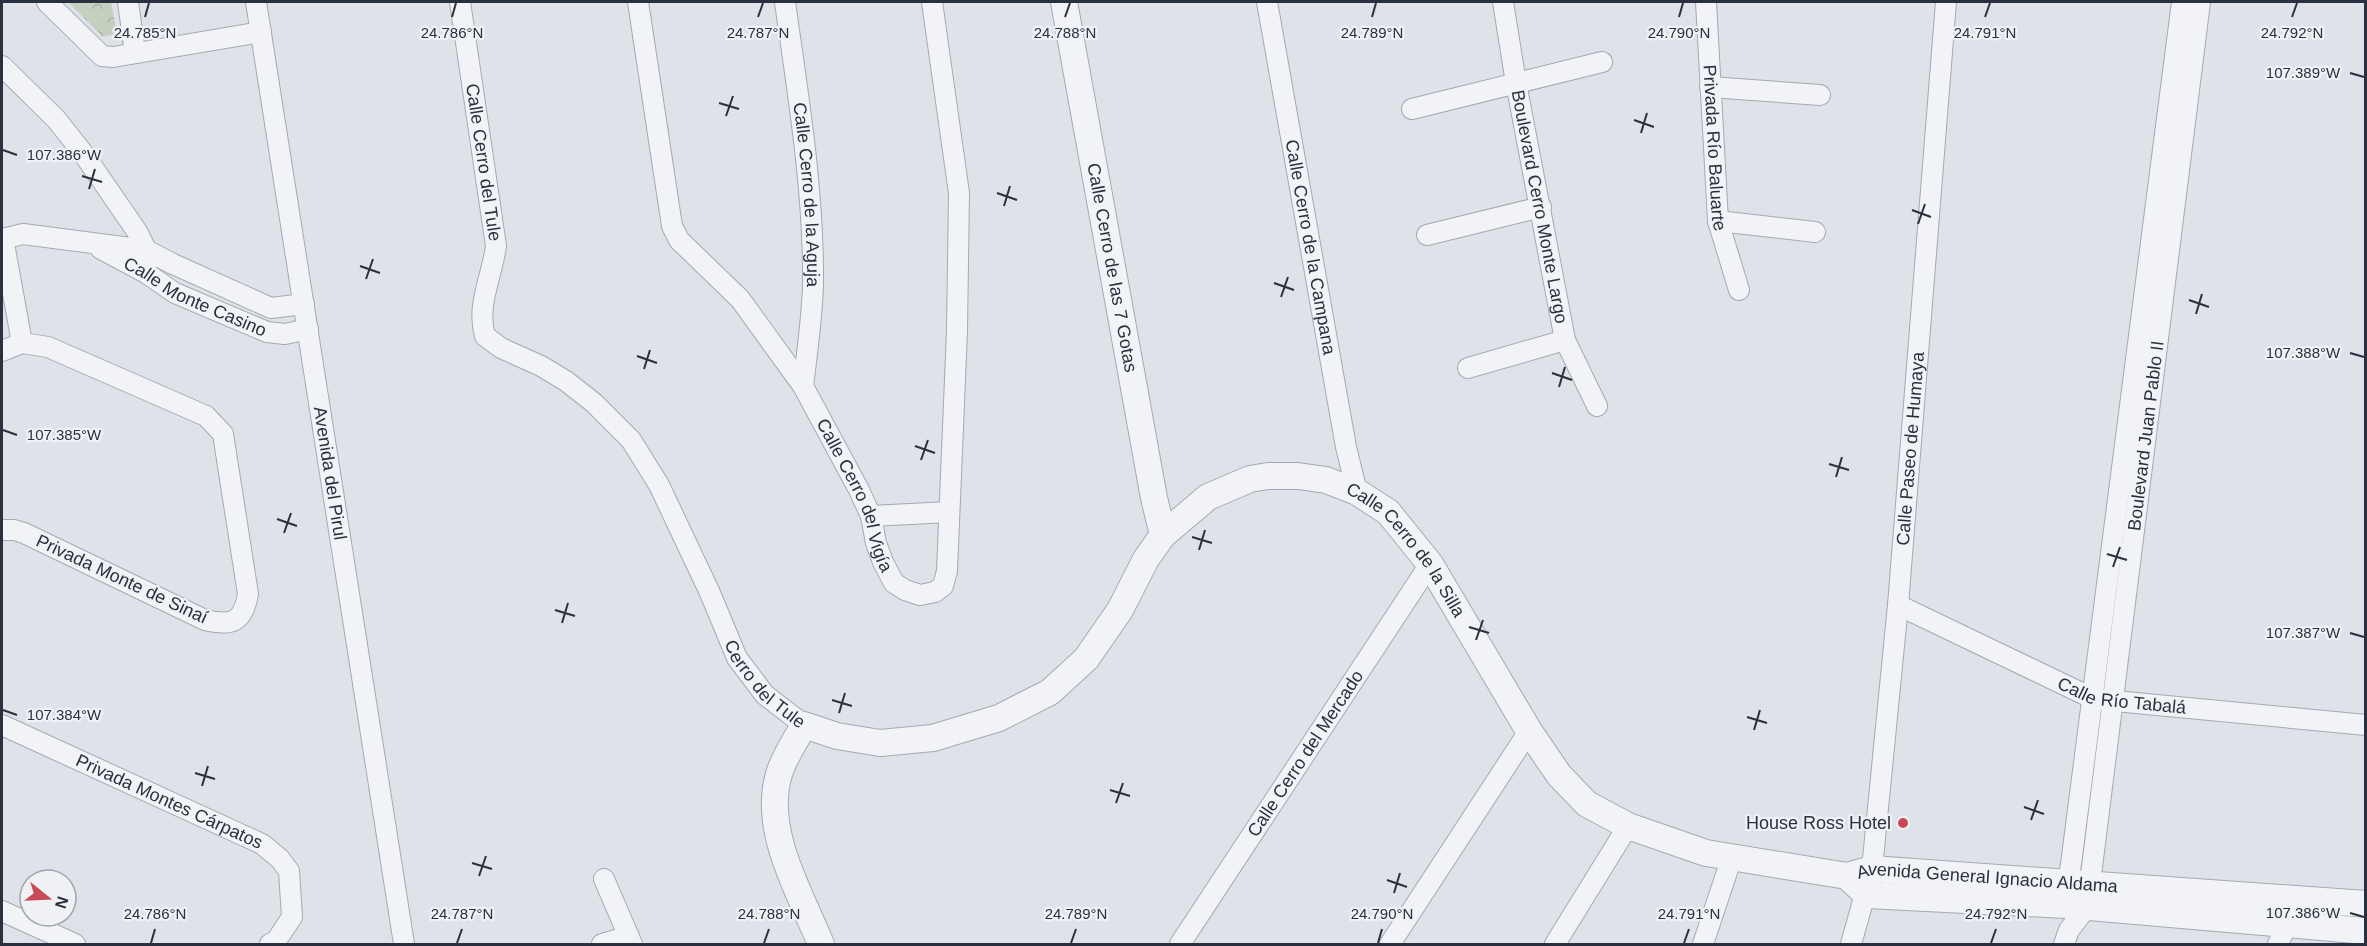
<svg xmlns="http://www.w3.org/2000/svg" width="2367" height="946" font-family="Helvetica,sans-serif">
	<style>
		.park { fill: url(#park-crowns) }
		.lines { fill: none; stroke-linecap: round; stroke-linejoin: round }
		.minor-casing { stroke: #a5a9b2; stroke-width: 22 }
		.tertiary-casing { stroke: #a5a9b2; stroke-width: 28 }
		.minor { stroke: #f2f3f6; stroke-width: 20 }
		.tertiary { stroke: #f2f3f6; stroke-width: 26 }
		.ticks { fill: none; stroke: #29303e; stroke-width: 2 }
		.poi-dot { fill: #c74a56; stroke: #eff1f5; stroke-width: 2 }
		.labels { text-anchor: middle; stroke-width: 4.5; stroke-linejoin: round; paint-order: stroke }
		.street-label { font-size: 18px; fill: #29303e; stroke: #eff1f5 }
		.poi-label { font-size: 18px; fill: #29303e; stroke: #eff1f5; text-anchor: end }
		.ticks-label { font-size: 15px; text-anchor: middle; fill: #29303e; stroke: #eff1f5; stroke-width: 4.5; stroke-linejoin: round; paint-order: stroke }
	</style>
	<defs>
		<pattern id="park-crowns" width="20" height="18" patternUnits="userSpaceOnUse" patternTransform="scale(1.5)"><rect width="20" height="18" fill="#c4d1c1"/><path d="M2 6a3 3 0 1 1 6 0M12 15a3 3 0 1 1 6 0" fill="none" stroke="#a8b4a7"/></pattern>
	</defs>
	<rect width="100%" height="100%" fill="#dfe2e8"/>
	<polygon class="park" points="68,2 111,2 117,33 103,37"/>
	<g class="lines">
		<defs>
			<g id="minor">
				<polyline points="47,2 102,56 113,57 261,32"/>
				<polyline points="128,2 135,53"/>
				<path id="s1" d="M 256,2 L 404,944"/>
				<path id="s2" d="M 460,2 L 496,246 C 492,277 476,305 485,336 L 501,348 L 541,366 L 566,381 L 594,403 L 631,440 L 659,485 L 710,593 L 737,658 L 765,695 L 804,725"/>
				<path id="s3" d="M 638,2 L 672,226 L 679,240 L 740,299 L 803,386 L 859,490 L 871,516 L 876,543 L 883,562 L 894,583 L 905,590 L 920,595 L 935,592 L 943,586 L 947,571 L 957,331 L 959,193 L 932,2"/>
				<path id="s4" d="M 785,2 C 798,95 814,190 813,285 C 812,319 807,353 803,386"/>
				<path id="s5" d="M 1267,2 L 1346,447 L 1357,492"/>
				<path id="s6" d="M 1503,2 L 1516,83 L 1565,340 L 1597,406"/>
				<path id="s7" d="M 1706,2 L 1718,221 L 1739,290"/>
				<polyline points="2,66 56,119 83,153 138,233 146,250 146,273"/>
				<polyline points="1710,87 1820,95"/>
				<polyline points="1412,109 1602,62"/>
				<polyline points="1718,221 1815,232"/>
				<polyline points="1427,235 1541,207"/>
				<polyline points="3,238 22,343"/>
				<polyline points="2,239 23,234 146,250 173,264 271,308 304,304"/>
				<path id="s8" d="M 101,249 L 146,273 L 175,293 L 267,332 L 285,334 L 308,329"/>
				<path d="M 2,351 L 22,343 L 48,347 L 206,416 L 223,434 L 248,594 C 243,623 232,626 205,620 L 24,533 L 14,530 L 2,530"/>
				<polyline points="1468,368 1565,340"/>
				<polyline points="871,516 949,512"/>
				<path id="s9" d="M 1898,605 L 2094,699 L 2366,725"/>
				<path id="s10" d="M 2,725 L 262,844 L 280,859 L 289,871 L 292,917 L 276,941 L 270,944"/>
				<polyline points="604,879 632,944"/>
				<polyline points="2067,895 2182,2"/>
				<polyline points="2,911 75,944"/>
				<polyline points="602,944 629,936"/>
				<path id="s11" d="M 1180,944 L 1430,564"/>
				<polyline points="1390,944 1529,731"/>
				<polyline points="1555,944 1628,826"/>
				<polyline points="1703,944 1732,857"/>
				<path id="s12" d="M 1851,944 L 1872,869 L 1898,605 L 1946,2"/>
				<path id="s13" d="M 2064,944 L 2069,930 L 2087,907 L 2200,2"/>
				<polyline points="2278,944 2292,914"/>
			</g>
			<g id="tertiary">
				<path id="s14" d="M 1064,2 L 1154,498 L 1163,535"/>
				<polyline points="1847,876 1867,895 2066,905 2366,931"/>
				<path id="s15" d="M 821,944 C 800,893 762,830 779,774 C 784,757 796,740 804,725 L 837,736 L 880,743 L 933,738 L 999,718 L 1050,692 L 1086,659 L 1120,610 L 1146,559 L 1163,535 L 1208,497 L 1250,479 L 1268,476 L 1298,476 L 1326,480 L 1357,492 L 1388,512 L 1430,564 L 1529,731 L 1559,775 L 1587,804 L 1628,826 L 1706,853 L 1847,876 L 1872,869 L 2366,904"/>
			</g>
		</defs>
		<use href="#minor" class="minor-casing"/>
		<use href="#tertiary" class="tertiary-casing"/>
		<use href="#minor" class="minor"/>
		<use href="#tertiary" class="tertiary"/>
	</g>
	<path class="ticks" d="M 145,17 L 149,3M 452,17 L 456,3M 758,17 L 763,3M 1065,17 L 1070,3M 1372,17 L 1376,3M 1679,17 L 1683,3M 1985,17 L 1990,3M 2292,17 L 2297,3M 2350,73 L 2364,77M 719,103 L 739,109M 726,116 L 733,96M 1634,120 L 1654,127M 1641,133 L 1647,113M 3,150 L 17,155M 82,176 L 102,182M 89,189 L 95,169M 997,193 L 1017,200M 1004,206 L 1010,186M 1912,210 L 1931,217M 1918,224 L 1925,204M 360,266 L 380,273M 366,279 L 373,259M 1274,283 L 1294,290M 1281,297 L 1288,277M 2189,300 L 2209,307M 2196,314 L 2202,294M 2350,353 L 2364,357M 637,356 L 657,363M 644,369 L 650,350M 1552,373 L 1572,380M 1559,387 L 1565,367M 3,430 L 17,435M 915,446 L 935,453M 921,460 L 928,440M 1829,464 L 1849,470M 1836,477 L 1842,457M 277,519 L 297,526M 284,533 L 291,513M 1192,537 L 1212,543M 1199,550 L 1205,530M 2107,554 L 2127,560M 2113,567 L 2120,547M 555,610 L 575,616M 562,623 L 568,603M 1469,627 L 1489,633M 2350,633 L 2364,637M 1476,640 L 1483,620M 832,700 L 852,706M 3,710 L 17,715M 839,713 L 845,693M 1747,717 L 1767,723M 1754,730 L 1760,710M 195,773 L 215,779M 202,786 L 208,766M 1110,790 L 1130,796M 1116,803 L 1123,783M 2024,807 L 2044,814M 2031,820 L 2038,800M 472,863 L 492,869M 479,876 L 486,856M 1387,880 L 1407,887M 1394,893 L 1400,873M 2350,913 L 2364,917M 151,943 L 155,929M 457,943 L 462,929M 764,943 L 769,929M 1071,943 L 1076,929M 1378,943 L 1382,929M 1684,943 L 1689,929M 1991,943 L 1996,929"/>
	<circle class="poi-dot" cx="1903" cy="823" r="6"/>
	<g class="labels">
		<g class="street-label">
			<text dy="6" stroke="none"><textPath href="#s7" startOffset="146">Privada Río Baluarte</textPath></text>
			<text dy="6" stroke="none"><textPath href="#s2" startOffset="162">Calle Cerro del Tule</textPath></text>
			<text dy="6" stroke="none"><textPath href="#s4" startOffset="194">Calle Cerro de la Aguja</textPath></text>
			<text dy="6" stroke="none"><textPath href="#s6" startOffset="208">Boulevard Cerro Monte Largo</textPath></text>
			<text dy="6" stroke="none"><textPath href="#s5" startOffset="249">Calle Cerro de la Campana</textPath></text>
			<text dy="6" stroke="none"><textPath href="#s14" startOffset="270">Calle Cerro de las 7 Gotas</textPath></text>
			<text dy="6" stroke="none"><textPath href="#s8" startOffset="106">Calle Monte Casino</textPath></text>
			<text dy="6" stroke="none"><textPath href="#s13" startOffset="519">Boulevard Juan Pablo II</textPath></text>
			<text dy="6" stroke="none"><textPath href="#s12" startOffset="500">Calle Paseo de Humaya</textPath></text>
			<text dy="6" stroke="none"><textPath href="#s1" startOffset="477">Avenida del Pirul</textPath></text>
			<text dy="6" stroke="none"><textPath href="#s3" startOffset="556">Calle Cerro del Vigía</textPath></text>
			<text dy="6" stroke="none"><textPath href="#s15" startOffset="978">Calle Cerro de la Silla</textPath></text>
			<text transform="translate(122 579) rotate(25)" y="6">Privada Monte de Sinaí</text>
			<text dy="6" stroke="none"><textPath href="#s2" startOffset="800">Cerro del Tule</textPath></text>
			<text dy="6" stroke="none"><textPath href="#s9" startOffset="244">Calle Río Tabalá</textPath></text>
			<text dy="6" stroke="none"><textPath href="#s11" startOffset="228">Calle Cerro del Mercado</textPath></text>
			<text dy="6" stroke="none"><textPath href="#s10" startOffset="184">Privada Montes Cárpatos</textPath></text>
			<text dy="6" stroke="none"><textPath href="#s15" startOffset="1706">Avenida General Ignacio Aldama</textPath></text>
		</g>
		<g class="poi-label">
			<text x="1891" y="829">House Ross Hotel</text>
		</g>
	</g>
	<g class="ticks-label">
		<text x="145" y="38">24.785°N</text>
		<text x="452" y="38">24.786°N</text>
		<text x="758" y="38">24.787°N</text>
		<text x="1065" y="38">24.788°N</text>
		<text x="1372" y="38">24.789°N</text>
		<text x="1679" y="38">24.790°N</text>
		<text x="1985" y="38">24.791°N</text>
		<text x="2292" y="38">24.792°N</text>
		<text x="2303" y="78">107.389°W</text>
		<text x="64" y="160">107.386°W</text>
		<text x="2303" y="358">107.388°W</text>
		<text x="64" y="440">107.385°W</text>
		<text x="2303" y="638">107.387°W</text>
		<text x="64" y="720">107.384°W</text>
		<text x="2303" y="918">107.386°W</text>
		<text x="155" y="919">24.786°N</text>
		<text x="462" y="919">24.787°N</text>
		<text x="769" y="919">24.788°N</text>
		<text x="1076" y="919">24.789°N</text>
		<text x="1382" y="919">24.790°N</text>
		<text x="1689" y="919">24.791°N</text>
		<text x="1996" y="919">24.792°N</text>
	</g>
	<rect width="2367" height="946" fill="none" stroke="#29303e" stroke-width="6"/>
	<g transform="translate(48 898) rotate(108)"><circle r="28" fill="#eff1f5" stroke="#a0a4ac" stroke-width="1.5"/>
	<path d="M0-4.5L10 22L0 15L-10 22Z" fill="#c74a56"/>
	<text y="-9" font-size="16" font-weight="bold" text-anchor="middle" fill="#29303e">N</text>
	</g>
</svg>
